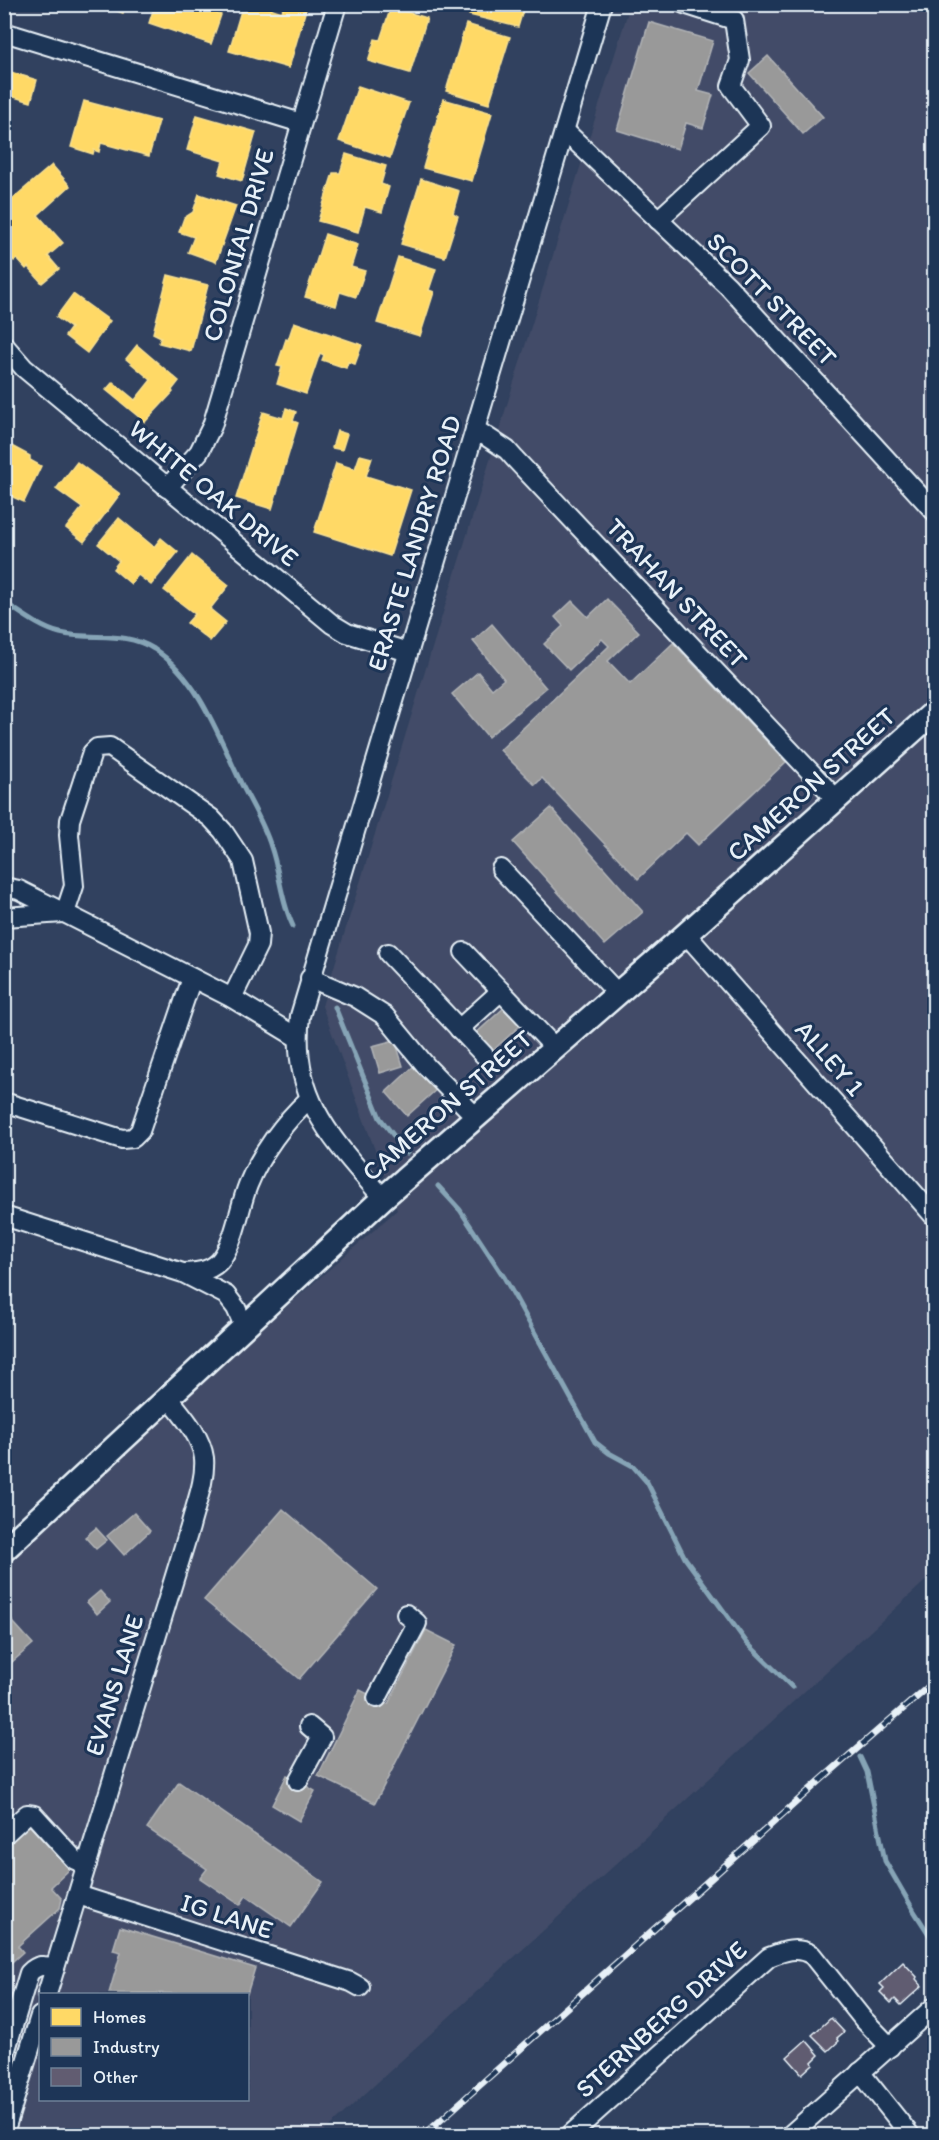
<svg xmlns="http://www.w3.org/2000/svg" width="939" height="2140" font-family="Itim,sans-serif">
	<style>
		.built { fill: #424c67; fill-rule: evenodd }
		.homes { fill: #ffd966; stroke: #f8e092; stroke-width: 1.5 }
		.industry { fill: #999; stroke: #b1b3b6; stroke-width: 1.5 }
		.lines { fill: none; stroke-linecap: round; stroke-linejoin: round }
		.stream { stroke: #86a4b6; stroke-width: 5 }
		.building { fill: #615c71; stroke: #e8f1f8; stroke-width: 1.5 }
		.minor-casing { stroke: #e8f1f8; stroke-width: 22 }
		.major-casing { stroke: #e8f1f8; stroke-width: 27 }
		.minor { stroke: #1d3557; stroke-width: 18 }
		.major { stroke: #1d3557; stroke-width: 22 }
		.rail-casing { stroke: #e8f1f8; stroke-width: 7 }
		.rail { stroke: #1d3557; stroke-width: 4.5; stroke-dasharray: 14; stroke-linecap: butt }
		.labels { text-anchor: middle; stroke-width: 6; stroke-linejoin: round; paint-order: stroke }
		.street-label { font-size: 26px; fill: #e8f1f8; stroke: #1d3557 }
	</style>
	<rect width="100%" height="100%" fill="#31415f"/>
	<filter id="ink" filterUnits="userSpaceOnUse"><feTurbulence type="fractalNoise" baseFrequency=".0167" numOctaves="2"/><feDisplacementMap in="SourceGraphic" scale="12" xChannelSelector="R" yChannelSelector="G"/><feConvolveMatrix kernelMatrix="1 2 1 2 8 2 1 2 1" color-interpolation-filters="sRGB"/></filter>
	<g filter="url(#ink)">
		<path class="built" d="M 630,5 L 934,5 L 934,1573 L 320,2135 L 5,2136 L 4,1554 L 397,1210 L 322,1006 ZM 40,1994 L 248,1994 L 248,2100 L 40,2100 Z"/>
		<g class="homes">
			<polygon points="97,4 126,4 123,13"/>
			<polygon points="155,4 203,4 202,8 221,15 211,44 149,23"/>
			<polygon points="243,4 267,4 266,7 282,12 284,4 306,9 289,68 229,51"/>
			<polygon points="472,4 525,4 518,27 469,15"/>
			<polygon points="391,7 427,18 410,73 368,61 375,39 380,40"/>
			<polygon points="466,24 510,37 489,104 446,91"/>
			<polygon points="4,70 37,80 31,102 4,94"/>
			<polygon points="358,86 409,103 390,158 339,141"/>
			<polygon points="443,99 492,113 472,181 423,168"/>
			<polygon points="84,101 159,121 149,156 101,143 99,152 94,150 93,154 71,147"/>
			<polygon points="197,115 256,132 242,181 219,174 223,161 187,150"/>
			<polygon points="346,154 386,166 381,184 389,187 382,212 365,207 358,232 318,221 333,173 340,173"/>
			<polygon points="52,165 70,186 38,215 63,243 48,256 59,269 42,283 28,267 26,269 17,259 14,261 4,251 4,206"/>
			<polygon points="421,179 459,191 453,213 458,216 445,257 401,244"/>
			<polygon points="199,194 236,206 216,262 188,252 194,237 179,232 184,218 193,212"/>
			<polygon points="325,234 358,245 351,267 365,271 356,297 340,292 336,306 305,297"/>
			<polygon points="398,257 436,269 429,290 434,292 420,336 377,323"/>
			<polygon points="168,275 208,285 191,351 159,343 161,337 153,333"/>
			<polygon points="73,294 110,321 87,353 65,336 71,328 56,317"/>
			<polygon points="294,322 362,345 355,364 348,362 346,368 322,360 324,355 320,353 306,394 277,384 282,367 277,366 286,339 288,340"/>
			<polygon points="137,345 179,381 172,390 173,392 145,422 106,390 113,382 135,400 151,380 126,359"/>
			<polygon points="286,408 296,412 293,421 298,423 272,509 236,498 263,412 283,418"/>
			<polygon points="337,431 347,434 342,450 332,448"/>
			<polygon points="4,442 30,456 30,460 41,466 24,502 4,493 10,478 4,476"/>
			<polygon points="360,455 372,458 366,476 411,490 390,556 314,532 336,463 355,469"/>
			<polygon points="77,462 120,494 84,542 66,528 82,508 56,489"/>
			<polygon points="119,518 154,547 161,538 178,552 151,585 138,575 131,584 113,569 119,561 98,544"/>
			<polygon points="192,555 229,585 210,609 226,622 210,641 187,623 195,614 164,590"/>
		</g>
		<g class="industry">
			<polygon points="649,22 713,41 698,91 713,95 703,128 686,123 678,149 617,130"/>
			<polygon points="768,56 823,117 803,134 749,73"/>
			<polygon points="607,599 639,632 608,661 630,684 673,643 786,762 698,845 686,833 638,879 542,778 535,785 500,750 609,646 602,639 569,670 544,644 563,626 555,617 572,601 588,617"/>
			<polygon points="492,624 546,688 488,737 452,694 478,672 492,689 504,679 473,641"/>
			<polygon points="551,808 643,912 605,945 513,842"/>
			<polygon points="507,1005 523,1023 490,1053 474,1035"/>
			<polygon points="395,1040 403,1066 380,1073 372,1046"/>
			<polygon points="416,1064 437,1089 407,1116 386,1092"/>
			<polygon points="283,1509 377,1589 299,1679 204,1600"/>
			<polygon points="134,1513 150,1531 124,1555 107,1536"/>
			<polygon points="96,1528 107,1540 96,1549 85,1537"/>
			<polygon points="100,1591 110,1602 97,1614 87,1602"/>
			<polygon points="4,1612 33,1644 5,1668 4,1667"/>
			<polygon points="426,1630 456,1645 375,1803 318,1776 360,1690 388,1704"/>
			<polygon points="287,1775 315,1791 299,1821 272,1805"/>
			<polygon points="179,1782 323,1882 291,1927 246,1896 240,1905 200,1878 207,1869 147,1828"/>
			<polygon points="29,1822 71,1868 51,1887 62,1899 60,1908 18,1946 23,1952 4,1969 4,1845"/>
			<polygon points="120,1927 255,1968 247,1994 109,1993 121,1952 113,1950"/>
		</g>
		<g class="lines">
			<g class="stream">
				<path d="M 4,602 C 21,613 40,628 60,633 C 93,641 123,630 154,649 C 200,679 219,738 242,785 C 252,805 265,826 271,847 C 280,873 281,902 293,926"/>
				<polyline points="335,1007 380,1118 407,1153"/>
				<polyline points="438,1186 460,1210 504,1277 595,1442 609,1453 633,1466 647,1482 685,1558 747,1643 792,1687"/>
				<polyline points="860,1757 867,1772 885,1861 914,1911 934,1942"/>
			</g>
		</g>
		<g class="building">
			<polygon points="903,1962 917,1977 916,1979 922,1986 901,2005 895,1999 891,2003 880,1992 884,1988 880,1984"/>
			<polygon points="831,2018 844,2032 837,2038 839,2041 828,2051 812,2035"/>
			<polygon points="806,2040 819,2055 812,2062 813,2064 802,2074 787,2057"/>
		</g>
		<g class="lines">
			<defs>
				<g id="minor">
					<polyline points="4,32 301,123"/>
					<polyline points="565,131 728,286 934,511"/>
					<polyline points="658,220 761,126 731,86 740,60 734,20 684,4"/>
					<polyline points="4,345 24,368 332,624 347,633 408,652"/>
					<polyline points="475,429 507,450 515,459 837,800"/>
					<polyline points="167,488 199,452 212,426 337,4"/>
					<polyline points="501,869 618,994"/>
					<polyline points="4,887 19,890 232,998 298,1038"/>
					<polyline points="65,913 74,886 69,835 70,820 92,753 97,748 110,747 211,818 223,831 243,861 259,933 258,945 232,998"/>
					<polyline points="4,917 63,913"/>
					<polyline points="686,934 934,1216"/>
					<polyline points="464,952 555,1048"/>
					<polyline points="388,953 484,1055"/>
					<polyline points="310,978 355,997 385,1016 427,1067 476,1117"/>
					<polyline points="459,1029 501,991"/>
					<polyline points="4,1102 122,1139 133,1138 140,1131 192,978"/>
					<path d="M 383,1198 C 333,1140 290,1098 300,1016 L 602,4"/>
					<polyline points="4,1216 183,1273 226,1295 236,1308 244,1326"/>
					<path d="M 185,1273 C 199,1272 213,1271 222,1258 C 236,1237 239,1208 248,1185 C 261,1153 284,1122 309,1099"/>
					<polyline points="377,1698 417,1623 406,1614"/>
					<polyline points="298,1781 322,1737 309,1726"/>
					<polyline points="4,1835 27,1814 34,1815 75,1860 87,1864"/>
					<polyline points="78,1895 351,1982 360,1987"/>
					<path d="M 47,1994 L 190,1527 C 195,1506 206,1480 204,1458 C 201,1435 181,1414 168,1397"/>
					<path d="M 4,2056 L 29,1973 C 38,1964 43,1965 55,1968"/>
					<polyline points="860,2072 911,2136"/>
					<polyline points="4,2133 40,2016"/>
					<path d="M 569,2136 L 769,1957 C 784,1951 797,1946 812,1955 L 863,2019 L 890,2047"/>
					<polyline points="789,2136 934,2007"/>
				</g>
				<polyline id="major" points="4,1550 383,1198 686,934 934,712"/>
			</defs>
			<use href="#minor" class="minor-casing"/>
			<use href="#major" class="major-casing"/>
			<use href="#minor" class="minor"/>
			<use href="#major" class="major"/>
			<defs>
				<polyline id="rail" points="423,2136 823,1778 934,1682"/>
			</defs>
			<use href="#rail" class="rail-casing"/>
			<use href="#rail" class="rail"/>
		</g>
	</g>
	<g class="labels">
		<g class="street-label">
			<text transform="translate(238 245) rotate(-74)" y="9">COLONIAL DRIVE</text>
			<text transform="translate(772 299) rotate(46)" y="9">SCOTT STREET</text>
			<text transform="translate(214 493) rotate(40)" y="9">WHITE OAK DRIVE</text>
			<text transform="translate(414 543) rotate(-73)" y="9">ERASTE LANDRY ROAD</text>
			<text transform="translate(677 593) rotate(47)" y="9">TRAHAN STREET</text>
			<text transform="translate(811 784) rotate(-42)" y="9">CAMERON STREET</text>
			<text transform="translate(830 1058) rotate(49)" y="9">ALLEY 1</text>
			<text transform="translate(447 1105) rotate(-41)" y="9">CAMERON STREET</text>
			<text transform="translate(114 1685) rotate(-73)" y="9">EVANS LANE</text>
			<text transform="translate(227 1916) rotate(18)" y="9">IG LANE</text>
			<text transform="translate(661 2019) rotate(-42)" y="9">STERNBERG DRIVE</text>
		</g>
	</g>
	<rect width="939" height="2140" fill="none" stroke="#1d3557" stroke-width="24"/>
	<rect x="12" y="12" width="915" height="2116" fill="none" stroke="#e8f1f8" stroke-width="2" filter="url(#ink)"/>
	<rect x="39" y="1993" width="210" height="108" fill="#1d3557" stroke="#6e8097" stroke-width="1.5"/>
	<rect x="51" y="2008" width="30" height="18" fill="#ffd966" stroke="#6e8097" stroke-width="1.5"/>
	<text x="93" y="2023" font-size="18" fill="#e8f1f8">Homes</text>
	<rect x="51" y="2038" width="30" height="18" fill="#999999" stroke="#6e8097" stroke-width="1.5"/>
	<text x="93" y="2053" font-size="18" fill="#e8f1f8">Industry</text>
	<rect x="51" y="2068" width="30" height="18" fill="#615c71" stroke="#6e8097" stroke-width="1.5"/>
	<text x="93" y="2083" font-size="18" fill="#e8f1f8">Other</text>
</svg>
